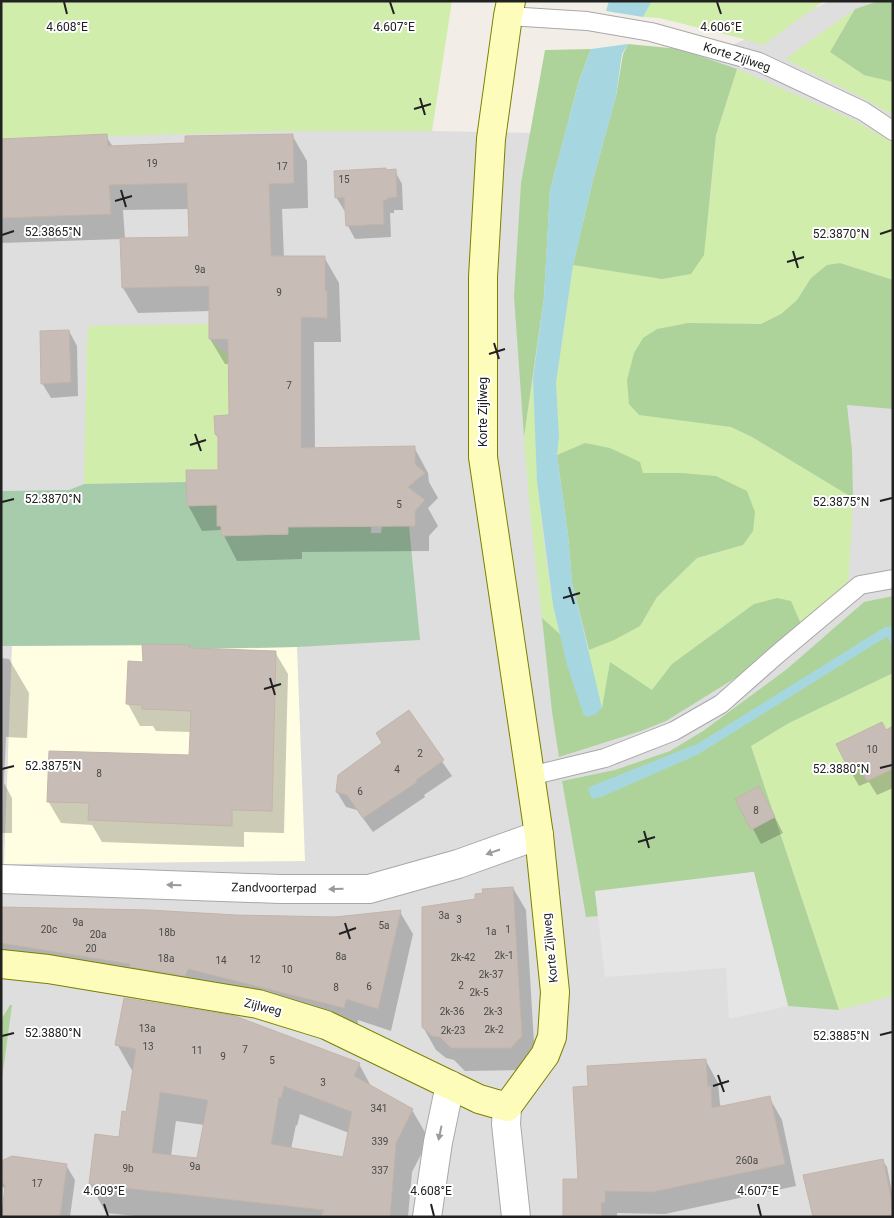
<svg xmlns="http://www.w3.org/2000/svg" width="894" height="1218" font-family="Roboto,sans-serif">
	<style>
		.residential { fill: #dfdede }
		.education { fill: #fffee3 }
		.grass { fill: #d0edac }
		.forest { fill: #aed39a }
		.cemetery { fill: #a7ccab }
		.parking { fill: #e5e5e5 }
		.water { fill: #a6d7e1 }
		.shadow { fill: #0003; fill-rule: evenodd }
		.building { fill: #c7bdb6; stroke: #c4b4a9; fill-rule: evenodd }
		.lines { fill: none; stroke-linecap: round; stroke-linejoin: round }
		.service-casing { stroke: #a8a8a8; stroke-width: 20 }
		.minor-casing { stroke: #a8a8a8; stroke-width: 30 }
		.tertiary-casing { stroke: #a8a8a8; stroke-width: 30 }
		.secondary-casing { stroke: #798000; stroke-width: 30 }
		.service { stroke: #fff; stroke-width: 18 }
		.minor { stroke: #fff; stroke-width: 28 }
		.tertiary { stroke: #fff; stroke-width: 28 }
		.secondary { stroke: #fdfcbb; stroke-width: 28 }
		.oneway { fill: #9b9b9b }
		.ticks { fill: none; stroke: #212121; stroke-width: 2 }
		.labels { text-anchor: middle; stroke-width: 4; stroke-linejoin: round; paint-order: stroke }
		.number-label { font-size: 10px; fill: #4a4846 }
		.street-label { font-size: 12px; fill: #212121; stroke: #fff }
		.ticks-label { font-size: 12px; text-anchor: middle; fill: #212121; stroke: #fff; stroke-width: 4; stroke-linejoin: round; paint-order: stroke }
	</style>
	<rect width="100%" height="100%" fill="#f2eee7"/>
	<polygon class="residential" points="830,1 893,1 893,1217 1,1217 1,97 432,131 536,133"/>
	<polygon class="education" points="142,644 190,645 190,648 297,647 305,861 4,864 12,646"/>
	<g class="grass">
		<polygon points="1,1 452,1 432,131 288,131 1,139"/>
		<polygon points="652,1 824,1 762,46 756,42 659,18 643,17"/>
		<polygon points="855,9 830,52 864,75 893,82 893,115 861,97 785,59"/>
		<polygon points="737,69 854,120 893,143 893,280 841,263 811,278 797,300 781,314 761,324 688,323 639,414 731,427 752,437 853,498 848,590 801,624 754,604 672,664 652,690 602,708 581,653 614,640 640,626 657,597 697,558 743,545 716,477 682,473 643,473 585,443 557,455 559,436 556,383 573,265 662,279 710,201 716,135"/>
		<polygon points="209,324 209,339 228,355 229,416 215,422 215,434 218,437 218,470 187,482 84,484 87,344 89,326"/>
		<path d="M 533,379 C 537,464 540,551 560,635 L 542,618 L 530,513 L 524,437 Z"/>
		<polygon points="893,673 893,996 839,1010 751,746 789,723"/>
	</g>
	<g class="forest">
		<polygon points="879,1 893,1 893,82 864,75 830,52 855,9"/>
		<polygon points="628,44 680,49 737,69 716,135 704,255 691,274 662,279 573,265 593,180 616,96 623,54"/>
		<polygon points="591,49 579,81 550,190 544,297 524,437 514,296 521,183 545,50"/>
		<polygon points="840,263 893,280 893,409 847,405 852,450 853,498 752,437 731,427 639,415 629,404 627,380 634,353 643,338 657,329 688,323 761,324 781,314 797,300 811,278 827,265"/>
		<polygon points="585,443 610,448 640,462 643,473 682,473 716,476 747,491 755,512 753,531 743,545 697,558 657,597 640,626 614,640 589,650 572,582 568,535 557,455"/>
		<polygon points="893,596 893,673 789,723 751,746 839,1010 788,1006 753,872 595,892 598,916 586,917 562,781 615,770 670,751 703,731 787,669 864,602"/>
		<polygon points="777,598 791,601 801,624 737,677 666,721 641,731 559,757 552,712 542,618 581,653 586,715 602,708 610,662 652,690 672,664 754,604"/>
		<polygon points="10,1005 12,1005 1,1086 1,1023 2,1018"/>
	</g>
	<polygon class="cemetery" points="187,482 187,506 217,505 218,526 271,527 272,535 288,535 288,527 371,526 371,533 381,533 382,526 409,526 420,640 297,647 201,649 189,648 189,645 1,646 1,491 69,490 84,484"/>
	<polygon class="parking" points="754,872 788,1006 729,1019 726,968 605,977 595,891"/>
	<g class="water">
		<polygon points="609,1 652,1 643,17 606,11"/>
		<polygon points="628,44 622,54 616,96 593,180 573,265 556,383 559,436 557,455 568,535 572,582 602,708 596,714 587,717 583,713 567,665 553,605 537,481 533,379 544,297 550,190 579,81 591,49"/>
		<polygon points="885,627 891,627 893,629 893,648 888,637 886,637 697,755 601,797 592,799 588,789 592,786 699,743"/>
	</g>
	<g class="shadow">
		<path d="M 292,135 L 307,161 L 308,208 L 282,209 L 284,258 L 324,257 L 339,283 L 341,342 L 314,342 L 315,449 L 414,447 L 428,473 L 429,482 L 438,498 L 428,508 L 438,526 L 429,536 L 429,551 L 302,552 L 302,559 L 237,561 L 221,530 L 202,531 L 188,505 L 219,471 L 230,417 L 230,364 L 225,364 L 210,339 L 210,311 L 138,313 L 123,288 L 122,239 L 1,243 L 1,140 L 106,136 L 113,147 L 186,144 ZM 189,209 L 190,238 L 125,239 L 123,210 Z"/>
		<polygon points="386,171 395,171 402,184 403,210 394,210 394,213 390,213 391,237 355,239 348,226 346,210 344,210 336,197"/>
		<polygon points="69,331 77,346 78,396 51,398 42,383"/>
		<polygon points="189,646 191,650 275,652 288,674 284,833 244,832 244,847 102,842 92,825 61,823 48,801 190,756 191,732 156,731 153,726 140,726 128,704 144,663"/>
		<polygon points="1,658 9,659 29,693 27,738 6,737 4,783 12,798 12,833 2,833 2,842"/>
		<polygon points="408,712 452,776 424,795 425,797 373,832 357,810 346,807 337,792 383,744"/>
		<polygon points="886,731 893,731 893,788 877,795 869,782 859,786 851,772"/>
		<polygon points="737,799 767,802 783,833 761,844"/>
		<polygon points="513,888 526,910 535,1059 524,1070 465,1071 454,1060 446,1058 436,1050 423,1027 476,900"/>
		<polygon points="1,908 236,916 335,918 400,912 413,934 391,1031 358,1020 357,1030 1,962"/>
		<path d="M 117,1044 L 359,1064 L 372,1088 L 412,1110 L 429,1139 L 412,1172 L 408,1217 L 145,1217 L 106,1213 L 90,1184 L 120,1139 L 127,1113 L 134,1074 ZM 300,1114 L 349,1133 L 344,1159 L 291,1149 L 296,1125 L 297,1126 ZM 176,1121 L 204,1125 L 198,1159 L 171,1156 Z"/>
		<polygon points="706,1061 718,1083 720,1104 721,1108 769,1097 782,1120 796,1186 665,1214 617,1213 617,1217 564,1217 579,1180 590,1087"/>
		<polygon points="882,1160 887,1167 893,1198 893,1217"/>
		<polygon points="1,1162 66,1165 75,1180 70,1217 3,1217 5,1189 1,1185"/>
	</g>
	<g class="building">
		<polygon points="107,134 108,146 185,143 185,136 293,134 294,183 269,184 271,256 325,256 325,291 327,291 327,318 301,317 301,448 415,446 415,464 425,473 408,487 425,500 415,511 415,526 288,527 288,534 221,536 221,526 217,526 217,505 187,506 186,470 218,470 218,437 215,434 214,416 229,415 228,339 209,339 209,286 122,288 120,238 189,237 187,183 109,185 111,214 1,218 1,139"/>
		<polygon points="386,168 386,170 396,169 397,197 387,198 387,200 383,200 384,224 346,226 344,197 335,198 334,171"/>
		<polygon points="69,330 71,382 41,384 40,331"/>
		<polygon points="142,644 190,645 189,648 276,651 272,811 232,810 232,826 88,820 89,803 47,802 49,751 189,755 191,711 142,709 142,705 126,704 128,661 143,662"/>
		<polygon points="409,710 444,760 416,780 417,782 363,818 347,795 336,792 338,775 382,743 376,733"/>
		<polygon points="882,722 886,730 893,726 893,769 867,781 860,767 850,772 836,744"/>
		<polygon points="759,786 775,817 751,830 735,799"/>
		<polygon points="513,887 522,1036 511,1048 451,1048 440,1037 432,1036 422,1027 422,907 475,899 475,894 483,893 482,889"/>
		<polygon points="1,907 149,910 236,915 335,917 401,910 378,1009 346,999 344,1008 188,969 185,976 130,967 130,964 1,943"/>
		<path d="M 124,998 L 235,1016 L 360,1063 L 354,1076 L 413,1109 L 396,1143 L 390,1217 L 321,1217 L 324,1210 L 89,1184 L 95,1134 L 119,1137 L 122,1111 L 126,1112 L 136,1049 L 115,1045 ZM 284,1086 L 352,1112 L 343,1157 L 271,1144 L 279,1097 L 281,1098 ZM 160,1092 L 208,1100 L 197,1158 L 152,1153 Z"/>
		<polygon points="706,1059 708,1087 711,1086 712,1108 770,1096 785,1164 652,1192 605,1191 605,1202 601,1203 602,1217 563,1217 563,1179 578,1179 573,1087 588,1086 587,1066"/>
		<polygon points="12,1156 67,1164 60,1217 2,1217 5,1185 1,1181 1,1161"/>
		<polygon points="883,1159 893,1206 893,1217 813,1217 803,1175"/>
	</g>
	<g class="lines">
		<defs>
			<g id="service">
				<polyline points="508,16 587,21 651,32 759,62 863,111 893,131"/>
				<polyline points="530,776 605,758 674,731 721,704 780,652 860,585 893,579"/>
			</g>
			<g id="minor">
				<polyline points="1,879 280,889 369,889 458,864 539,835"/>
				<polyline points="427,1217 438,1142 450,1085"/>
			</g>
			<polyline id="tertiary" points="507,1107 506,1124 516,1217"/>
			<polyline id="secondary" points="1,964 48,969 258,1004 326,1025 479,1099 507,1107 545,1055 552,1037 555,992 539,835 483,457 483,277 491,139 508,16 511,1"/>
		</defs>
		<use href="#service" class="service-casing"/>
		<use href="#minor" class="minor-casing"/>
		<use href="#tertiary" class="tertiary-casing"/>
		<use href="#secondary" class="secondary-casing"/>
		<use href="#service" class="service"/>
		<use href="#minor" class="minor"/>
		<use href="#tertiary" class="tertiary"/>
		<use href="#secondary" class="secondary"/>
	</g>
	<defs><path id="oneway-solid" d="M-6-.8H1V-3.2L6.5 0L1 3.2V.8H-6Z" transform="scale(1.25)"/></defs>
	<g class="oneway">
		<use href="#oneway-solid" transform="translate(493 852) rotate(161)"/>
		<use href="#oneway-solid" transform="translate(174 885) rotate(-178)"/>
		<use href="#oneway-solid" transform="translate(336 889) rotate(179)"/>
		<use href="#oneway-solid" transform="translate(440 1133) rotate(102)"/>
	</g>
	<path class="ticks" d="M 64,2 L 67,14M 390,2 L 394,14M 717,2 L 721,14M 420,98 L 425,115M 414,109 L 431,104M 121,190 L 126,207M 115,201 L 132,196M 880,234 L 892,230M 2,235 L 14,231M 793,251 L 798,268M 787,262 L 804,257M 494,343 L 499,359M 489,354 L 505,349M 195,434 L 201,451M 190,445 L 206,440M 880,501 L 892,498M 2,502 L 14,499M 569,587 L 574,604M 563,598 L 580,593M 270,678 L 275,695M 264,689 L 281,684M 880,768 L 892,765M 2,769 L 14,766M 644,831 L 649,848M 638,842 L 655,837M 345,923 L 350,939M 339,934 L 356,928M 880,1035 L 892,1032M 2,1036 L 14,1033M 718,1075 L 724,1092M 713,1086 L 729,1081M 104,1204 L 108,1216M 431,1204 L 434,1216M 758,1204 L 761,1216"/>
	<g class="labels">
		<g class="number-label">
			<text x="152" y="167">19</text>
			<text x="282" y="170">17</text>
			<text x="344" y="183">15</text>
			<text x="200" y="273">9a</text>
			<text x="279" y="296">9</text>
			<text x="289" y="389">7</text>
			<text x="399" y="508">5</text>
			<text x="872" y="753">10</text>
			<text x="420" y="757">2</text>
			<text x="397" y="773">4</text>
			<text x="99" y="777">8</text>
			<text x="360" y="795">6</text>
			<text x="756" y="814">8</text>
			<text x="444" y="919">3a</text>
			<text x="459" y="923">3</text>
			<text x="78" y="926">9a</text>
			<text x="384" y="929">5a</text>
			<text x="49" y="933">20c</text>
			<text x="508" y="933">1</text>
			<text x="491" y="935">1a</text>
			<text x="167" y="936">18b</text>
			<text x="98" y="938">20a</text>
			<text x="91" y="952">20</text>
			<text x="504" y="959">2k-1</text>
			<text x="341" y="960">8a</text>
			<text x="463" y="961">2k-42</text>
			<text x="166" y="962">18a</text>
			<text x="255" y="963">12</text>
			<text x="221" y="964">14</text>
			<text x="287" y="973">10</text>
			<text x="491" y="978">2k-37</text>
			<text x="461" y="989">2</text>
			<text x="369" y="990">6</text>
			<text x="336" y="991">8</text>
			<text x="479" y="996">2k-5</text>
			<text x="452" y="1015">2k-36</text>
			<text x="493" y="1015">2k-3</text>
			<text x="147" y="1032">13a</text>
			<text x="494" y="1033">2k-2</text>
			<text x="453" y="1034">2k-23</text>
			<text x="148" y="1050">13</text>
			<text x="245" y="1053">7</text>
			<text x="197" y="1054">11</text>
			<text x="223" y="1060">9</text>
			<text x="272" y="1064">5</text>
			<text x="323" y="1086">3</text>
			<text x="379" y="1112">341</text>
			<text x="380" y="1145">339</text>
			<text x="747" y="1164">260a</text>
			<text x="195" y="1170">9a</text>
			<text x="128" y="1172">9b</text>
			<text x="380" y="1174">337</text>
			<text x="37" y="1187">17</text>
		</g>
		<g class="street-label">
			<text transform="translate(737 57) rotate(18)" y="4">Korte Zijlweg</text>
			<text transform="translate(483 412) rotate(-90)" y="4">Korte Zijlweg</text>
			<text transform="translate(274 888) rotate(1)" y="4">Zandvoorterpad</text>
			<text transform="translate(550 948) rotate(-96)" y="4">Korte Zijlweg</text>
			<text transform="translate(263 1007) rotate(14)" y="4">Zijlweg</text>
		</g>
	</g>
	<g class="ticks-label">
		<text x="67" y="31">4.608°E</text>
		<text x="394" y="31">4.607°E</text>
		<text x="721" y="31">4.606°E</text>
		<text x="53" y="236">52.3865°N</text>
		<text x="841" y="238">52.3870°N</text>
		<text x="53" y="503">52.3870°N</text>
		<text x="841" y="506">52.3875°N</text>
		<text x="53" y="770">52.3875°N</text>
		<text x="841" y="773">52.3880°N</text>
		<text x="53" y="1037">52.3880°N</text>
		<text x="841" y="1040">52.3885°N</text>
		<text x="104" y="1195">4.609°E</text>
		<text x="431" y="1195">4.608°E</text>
		<text x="758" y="1195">4.607°E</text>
	</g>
	<rect width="894" height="1218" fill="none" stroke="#212121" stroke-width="5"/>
</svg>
